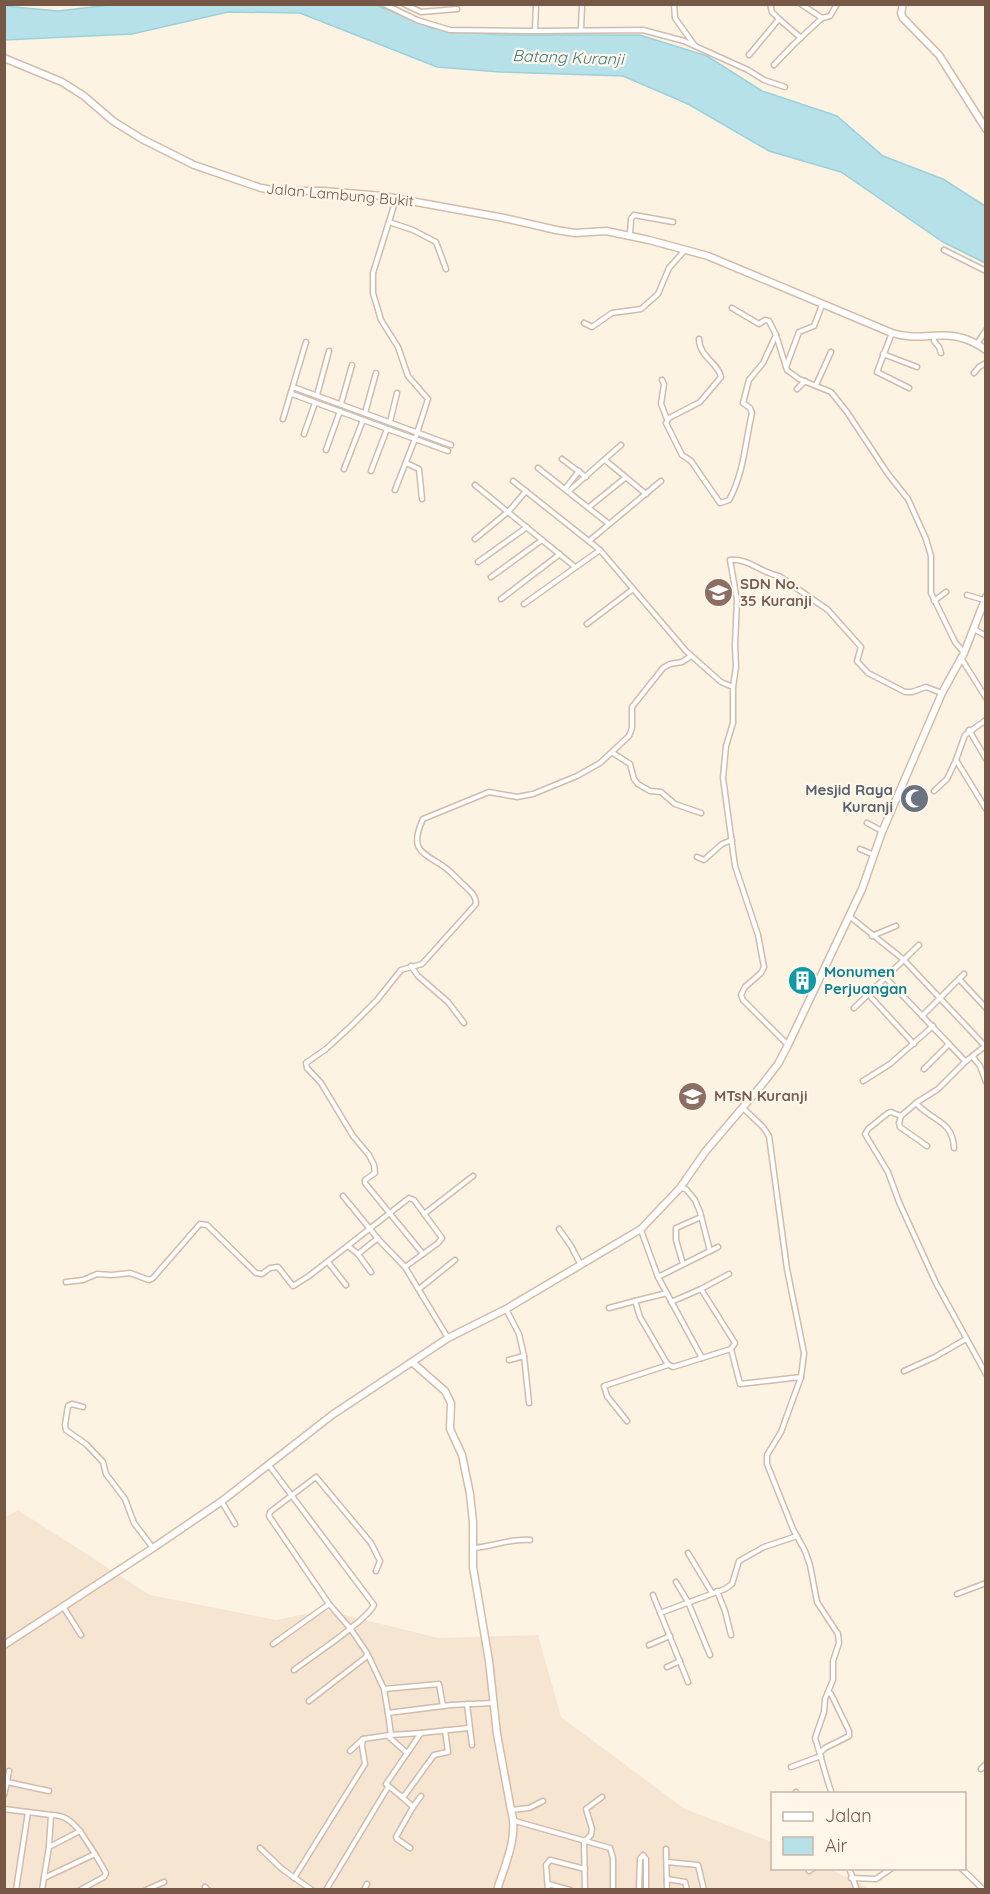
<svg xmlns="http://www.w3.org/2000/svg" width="990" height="1894" font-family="Quicksand,sans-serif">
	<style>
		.residential { fill: #f6e5d1 }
		.water { fill: #b6e1e8; stroke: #9cd1db; stroke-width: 1.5 }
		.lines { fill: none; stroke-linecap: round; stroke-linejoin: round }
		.street-casing { stroke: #d1bcab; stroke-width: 7 }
		.secondary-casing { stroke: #d5bca9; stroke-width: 9 }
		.street { stroke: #fff; stroke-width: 4 }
		.secondary { stroke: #fff; stroke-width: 6 }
		.labels { text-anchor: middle; stroke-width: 4.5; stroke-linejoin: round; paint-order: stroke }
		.street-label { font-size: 15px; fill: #775847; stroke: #fff7ea }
		.education-label { font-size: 15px; font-weight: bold; fill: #785e54; stroke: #fff7ea; text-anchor: start }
		.worship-label { font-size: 15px; font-weight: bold; fill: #5b616d; stroke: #fff7ea; text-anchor: end }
		.culture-label { font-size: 15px; font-weight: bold; fill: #0d838f; stroke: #fff7ea; text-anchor: start }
		.water-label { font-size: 16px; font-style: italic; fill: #3d7985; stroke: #fff7ea }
	</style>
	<rect width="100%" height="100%" fill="#fdf3e3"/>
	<polygon class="residential" points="18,1510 150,1595 276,1620 324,1610 438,1638 538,1635 561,1717 685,1809 772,1842 772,1868 830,1869 870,1889 5,1889 4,1518"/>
	<polygon class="water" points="118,4 376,5 432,28 497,35 640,35 707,56 762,91 837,116 883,156 943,179 985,206 985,263 943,242 841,172 769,151 688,104 623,76 500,72 437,67 300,13 228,12 132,34 5,40 5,6 58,11"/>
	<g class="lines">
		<defs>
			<g id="street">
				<polyline points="384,4 417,20 450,30 535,31 643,30 684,41 748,70 764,80 785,87"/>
				<polyline points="404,4 421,12 457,9"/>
				<polyline points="674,4 675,18 695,46"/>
				<polyline points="801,4 822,18 830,16 837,4"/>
				<polyline points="779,19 801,38"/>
				<polyline points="581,29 582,4"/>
				<polyline points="535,31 536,4"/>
				<polyline points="749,55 779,19 772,12 770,4"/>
				<polyline points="774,65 793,45 822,18"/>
				<polyline points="389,222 413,230 436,242 446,269"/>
				<polyline points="630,235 631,219 634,215 673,222"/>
				<polyline points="944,250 986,271"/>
				<polyline points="732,308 759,324 765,320 769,321 776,335 787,370 799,379 831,392 847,412 888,474 908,499 926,539 931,556 931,593 955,642 964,653"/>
				<polyline points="584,323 592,327 612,313 641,309 658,294 669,268 685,250"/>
				<polyline points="892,333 877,372 909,388"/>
				<polyline points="934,335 934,341 939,347 941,353"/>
				<path d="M 699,339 C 699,357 718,362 721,377 L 700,402 L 669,418 L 666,423 L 682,455 L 691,461 L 720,503 L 729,500 C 744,473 745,443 752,413 L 750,408 L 743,403 L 749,380 L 763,363 L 776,335"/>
				<polyline points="977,344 986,330"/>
				<polyline points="883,354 917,367"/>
				<polyline points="786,367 799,332 814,326 822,305"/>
				<polyline points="974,373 979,367 986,363"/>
				<polyline points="662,380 664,384 661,404 667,419"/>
				<polyline points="816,385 831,352"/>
				<polyline points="293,387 451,445"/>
				<polyline points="797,389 805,381"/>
				<polyline points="292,394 448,451"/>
				<polyline points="317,395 329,351"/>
				<polyline points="341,404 352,365"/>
				<polyline points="365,413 376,373"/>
				<polyline points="283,419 306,342"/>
				<polyline points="390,422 397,393"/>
				<polyline points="304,434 315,403"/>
				<polyline points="326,450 340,411"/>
				<polyline points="562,459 586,477"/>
				<polyline points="605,460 646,494"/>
				<polyline points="406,463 419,469 422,499"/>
				<polyline points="538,468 609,524"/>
				<polyline points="344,469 363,420"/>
				<polyline points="371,471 387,429"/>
				<polyline points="513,481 600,550"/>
				<polyline points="475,485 575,567"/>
				<polyline points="565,489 579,471"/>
				<polyline points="395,490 415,439 428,399 408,376 398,347 381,320 373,293 373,273 396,199"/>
				<polyline points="569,491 621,445"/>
				<polyline points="589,507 625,478"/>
				<polyline points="475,539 509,511 526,491"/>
				<polyline points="589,541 661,481"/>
				<polyline points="478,562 527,527"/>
				<polyline points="491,577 542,540"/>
				<polyline points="967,595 984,600"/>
				<polyline points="501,599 560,554"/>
				<polyline points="934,601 946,592"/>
				<polyline points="524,604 600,550 686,651 721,682 733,687"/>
				<polyline points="587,624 633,589"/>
				<polyline points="974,629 986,636"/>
				<polyline points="961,658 986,698"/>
				<polyline points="986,720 965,735 956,760 986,809"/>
				<polyline points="969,730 986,759"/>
				<polyline points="613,753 630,764 634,779 638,784 650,791 661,792 675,804 701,813"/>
				<polyline points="934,791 947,779 956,760"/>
				<polyline points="867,823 882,831"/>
				<polyline points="860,849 874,855"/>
				<polyline points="697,857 704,860 722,844 732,840"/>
				<polyline points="849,916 903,959 985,1046 965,1062 938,1089 916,1103 901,1116 891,1112 888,1113 868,1129 865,1134 888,1172 899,1202 936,1283 986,1374"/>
				<polyline points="872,936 896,926"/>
				<polyline points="411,966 418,976 448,1002 464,1023"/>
				<polyline points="885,977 949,1044 924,1069"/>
				<polyline points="959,979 986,1008"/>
				<polyline points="868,994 914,1044"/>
				<polyline points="854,1008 919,945"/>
				<polyline points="922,1016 964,974"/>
				<polyline points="949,1044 965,1061"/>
				<path d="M 788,1045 L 743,1000 L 741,995 L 745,987 L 761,973 L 764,967 L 758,935 L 735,866 L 723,778 L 726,746 L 733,723 L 733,687 L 736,667 L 735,645 L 737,600 L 730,560 C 749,558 761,573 779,576 L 828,610 L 861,647 L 857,661 L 868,673 L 905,692 L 912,692 L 926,687 L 942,693"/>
				<polyline points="973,1057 980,1066 986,1082"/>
				<polyline points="863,1081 890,1064 933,1026"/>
				<path d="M 916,1103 C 931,1121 953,1120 954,1148"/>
				<path d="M 743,1108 L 763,1127 L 769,1136 L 787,1269 L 804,1353 L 801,1377 L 781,1432 L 767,1455 L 767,1464 L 793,1529 L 805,1551 L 810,1565 L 817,1602 L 838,1634 L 839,1643 L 833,1661 L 833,1680 L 825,1699 L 824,1712 L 815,1738 C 821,1756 825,1775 832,1794"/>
				<polyline points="901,1116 899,1123 900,1127 927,1146"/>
				<polyline points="681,1188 686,1189 695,1200 700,1212 710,1251"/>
				<polyline points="343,1196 379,1240 405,1267 448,1338"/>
				<polyline points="424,1214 473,1176"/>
				<polyline points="559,1229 571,1246 581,1265"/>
				<polyline points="641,1230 658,1277 702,1358"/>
				<polyline points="348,1246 358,1254"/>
				<polyline points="328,1262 346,1285"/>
				<polyline points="683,1264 676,1240 676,1228 701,1217"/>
				<path d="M 405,1267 L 423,1254 L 365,1183 L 365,1180 L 375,1173 L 374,1165 L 369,1155 L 353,1136 L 321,1083 L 307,1068 L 306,1063 L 326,1049 L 350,1027 L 377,1000 L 401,970 L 422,964 L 476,904 C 476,895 470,891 464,885 C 458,880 453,874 447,869 C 426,853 407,853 423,819 L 489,792 L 517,797 L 533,794 L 577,776 L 600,763 L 629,736 L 632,728 L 632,707 L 663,668 L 670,664 L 682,662 L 691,656"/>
				<polyline points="371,1272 358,1254 378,1238"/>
				<polyline points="658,1277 718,1247"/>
				<polyline points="66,1282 83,1280 97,1274 112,1275 130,1273 149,1280 153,1278 200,1224 207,1225 256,1273 262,1274 270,1268 278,1267 293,1286 309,1276 409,1198 414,1200 442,1238 438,1243 423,1254"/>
				<polyline points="419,1289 455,1260"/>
				<polyline points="701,1289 729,1274"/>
				<polyline points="609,1308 635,1301"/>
				<polyline points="506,1309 519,1334 524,1356 529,1403"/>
				<polyline points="731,1349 740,1384 801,1377"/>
				<polyline points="509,1360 524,1356"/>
				<polyline points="669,1365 673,1367 731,1349 735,1343 701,1289 671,1302"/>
				<polyline points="904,1371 935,1357 966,1339"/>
				<polyline points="83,1407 72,1404 68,1406 65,1425 66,1430 86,1444 103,1462 106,1474 125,1499 134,1523 153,1548"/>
				<polyline points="627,1421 607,1396 604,1386 668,1365 640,1317 635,1301 667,1293"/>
				<path d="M 268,1464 L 374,1605 C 366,1621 311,1657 294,1670"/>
				<polyline points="222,1502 235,1524"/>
				<path d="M 473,1548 C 492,1547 511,1538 530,1540"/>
				<polyline points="688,1553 712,1593"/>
				<polyline points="676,1582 688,1602 710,1655"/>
				<polyline points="717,1591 725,1611 731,1635"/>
				<polyline points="957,1594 986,1583"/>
				<polyline points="653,1595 688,1682"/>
				<polyline points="64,1608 81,1635"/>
				<polyline points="660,1613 725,1589 732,1584 739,1561 764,1547 797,1536"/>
				<polyline points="273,1644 329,1604"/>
				<polyline points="649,1645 670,1636"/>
				<polyline points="368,1655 384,1689 388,1713"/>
				<polyline points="667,1667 680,1661"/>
				<polyline points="384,1689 439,1684 443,1706"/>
				<polyline points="309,1701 366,1657 367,1653 350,1628 329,1604 269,1516 270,1512 316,1477 371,1543 380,1561 376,1571"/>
				<polyline points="467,1704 472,1745"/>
				<polyline points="445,1730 448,1752 434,1755 405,1795 402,1797 386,1784 421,1733 468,1728"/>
				<polyline points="421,1733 391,1735 388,1713 451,1705 493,1703"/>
				<polyline points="388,1736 407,1753"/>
				<polyline points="350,1751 363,1739 390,1735"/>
				<polyline points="821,1752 825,1748 849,1736 849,1731 831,1694 828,1692"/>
				<polyline points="791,1767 821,1756"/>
				<polyline points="981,1769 986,1764"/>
				<polyline points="7,1782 9,1771"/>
				<polyline points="796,1792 797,1794"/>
				<polyline points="4,1795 7,1782 49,1791"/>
				<polyline points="402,1797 413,1807 396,1837 397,1839 410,1848"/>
				<polyline points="413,1807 421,1796"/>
				<polyline points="4,1809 51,1815 49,1846"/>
				<polyline points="511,1810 529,1808 543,1801"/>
				<path d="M 51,1815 C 65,1815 71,1821 80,1831"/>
				<polyline points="515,1821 610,1848 613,1858 613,1890"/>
				<polyline points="584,1841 585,1890"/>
				<polyline points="585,1841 591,1835 592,1829 586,1809 602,1797"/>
				<polyline points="260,1848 282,1869 312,1890"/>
				<polyline points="666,1849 667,1890"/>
				<polyline points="667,1862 698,1865 704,1890"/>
				<polyline points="849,1868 857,1890"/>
				<polyline points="961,1868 984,1890"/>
				<polyline points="809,1871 813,1868"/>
				<polyline points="44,1877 49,1847 80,1831 95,1854"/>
				<polyline points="294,1878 365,1764 362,1746 363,1739"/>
				<polyline points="851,1878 876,1879 892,1868"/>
				<polyline points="667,1879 685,1882 687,1890"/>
				<polyline points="548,1884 570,1890"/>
				<polyline points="205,1887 208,1890"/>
				<polyline points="16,1890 28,1812"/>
				<polyline points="42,1890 44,1878 95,1854 106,1873 104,1877 80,1890"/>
				<polyline points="146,1890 164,1882"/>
				<polyline points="326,1890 388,1787"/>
				<polyline points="364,1890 367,1884"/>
				<polyline points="548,1890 546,1865 550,1860 585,1869"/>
				<polyline points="639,1890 640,1859 643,1855 646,1859 646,1890"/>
			</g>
			<g id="secondary">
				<polyline points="903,4 901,13 903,18 939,55 986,129"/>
				<path d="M 4,58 L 62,82 L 84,96 L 113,121 L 142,139 L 194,165 L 261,188 L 279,191 L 323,191 L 383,196 L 504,218 L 556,230 L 575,233 L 606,231 L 649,240 L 708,256 L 892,333 C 927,344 949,323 986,350"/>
				<path d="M 413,1363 L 445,1391 L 451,1403 L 450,1429 L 462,1455 L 470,1494 L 473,1522 L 473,1567 L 489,1661 L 497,1734 L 511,1810 C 519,1835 505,1865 497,1890"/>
				<polyline points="4,1645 153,1548 222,1501 332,1415 448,1338 506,1309 641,1229 680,1188 705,1152 761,1086 778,1064 788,1045 862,889 882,832 942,693 964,653 986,597"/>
			</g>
		</defs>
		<use href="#street" class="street-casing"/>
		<use href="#secondary" class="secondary-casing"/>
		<use href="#street" class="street"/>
		<use href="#secondary" class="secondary"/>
	</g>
	<defs>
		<symbol id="school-disc" viewBox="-11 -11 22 22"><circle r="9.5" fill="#8d6e63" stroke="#fff7ea"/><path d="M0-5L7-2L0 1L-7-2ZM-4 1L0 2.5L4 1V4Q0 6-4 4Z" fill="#fff"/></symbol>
		<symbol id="mosque-disc" viewBox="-11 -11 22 22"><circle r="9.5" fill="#6b7280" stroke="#fff7ea"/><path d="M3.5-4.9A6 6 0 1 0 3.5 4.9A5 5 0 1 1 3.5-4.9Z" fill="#fff"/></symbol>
		<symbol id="building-disc" viewBox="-11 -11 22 22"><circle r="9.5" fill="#0f9aa8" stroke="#fff7ea"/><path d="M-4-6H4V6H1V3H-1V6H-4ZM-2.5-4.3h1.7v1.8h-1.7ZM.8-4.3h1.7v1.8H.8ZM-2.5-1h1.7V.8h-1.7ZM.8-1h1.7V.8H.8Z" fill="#fff"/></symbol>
	</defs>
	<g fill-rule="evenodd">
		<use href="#school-disc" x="702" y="576" width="33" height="33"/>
		<use href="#mosque-disc" x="898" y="782" width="33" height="33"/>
		<use href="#building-disc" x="786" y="964" width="33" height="33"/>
		<use href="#school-disc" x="676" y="1080" width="33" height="33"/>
	</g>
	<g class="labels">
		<g class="street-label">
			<text transform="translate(340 195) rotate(5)" y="5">Jalan Lambung Bukit</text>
		</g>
		<g class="education-label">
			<text x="740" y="589">SDN No.<tspan x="740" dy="17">35 Kuranji</tspan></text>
			<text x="714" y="1101">MTsN Kuranji</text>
		</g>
		<g class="worship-label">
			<text x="893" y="795">Mesjid Raya<tspan x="893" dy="17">Kuranji</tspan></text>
		</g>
		<g class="culture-label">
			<text x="824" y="977">Monumen<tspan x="824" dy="17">Perjuangan</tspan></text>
		</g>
		<g class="water-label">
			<text transform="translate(568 57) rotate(2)" y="6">Batang Kuranji</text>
		</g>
	</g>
	<rect width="990" height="1894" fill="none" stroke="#775847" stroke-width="12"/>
	<rect x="771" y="1792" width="195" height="78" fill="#fff7ea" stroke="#c9b7a9" stroke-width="1.5"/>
	<rect x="783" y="1812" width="30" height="9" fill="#ffffff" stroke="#c9b7a9" stroke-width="1.5"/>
	<text x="825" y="1822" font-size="18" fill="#775847">Jalan</text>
	<rect x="783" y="1837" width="30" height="18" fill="#b6e1e8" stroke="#c9b7a9" stroke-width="1.5"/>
	<text x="825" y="1852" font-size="18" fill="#775847">Air</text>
</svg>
